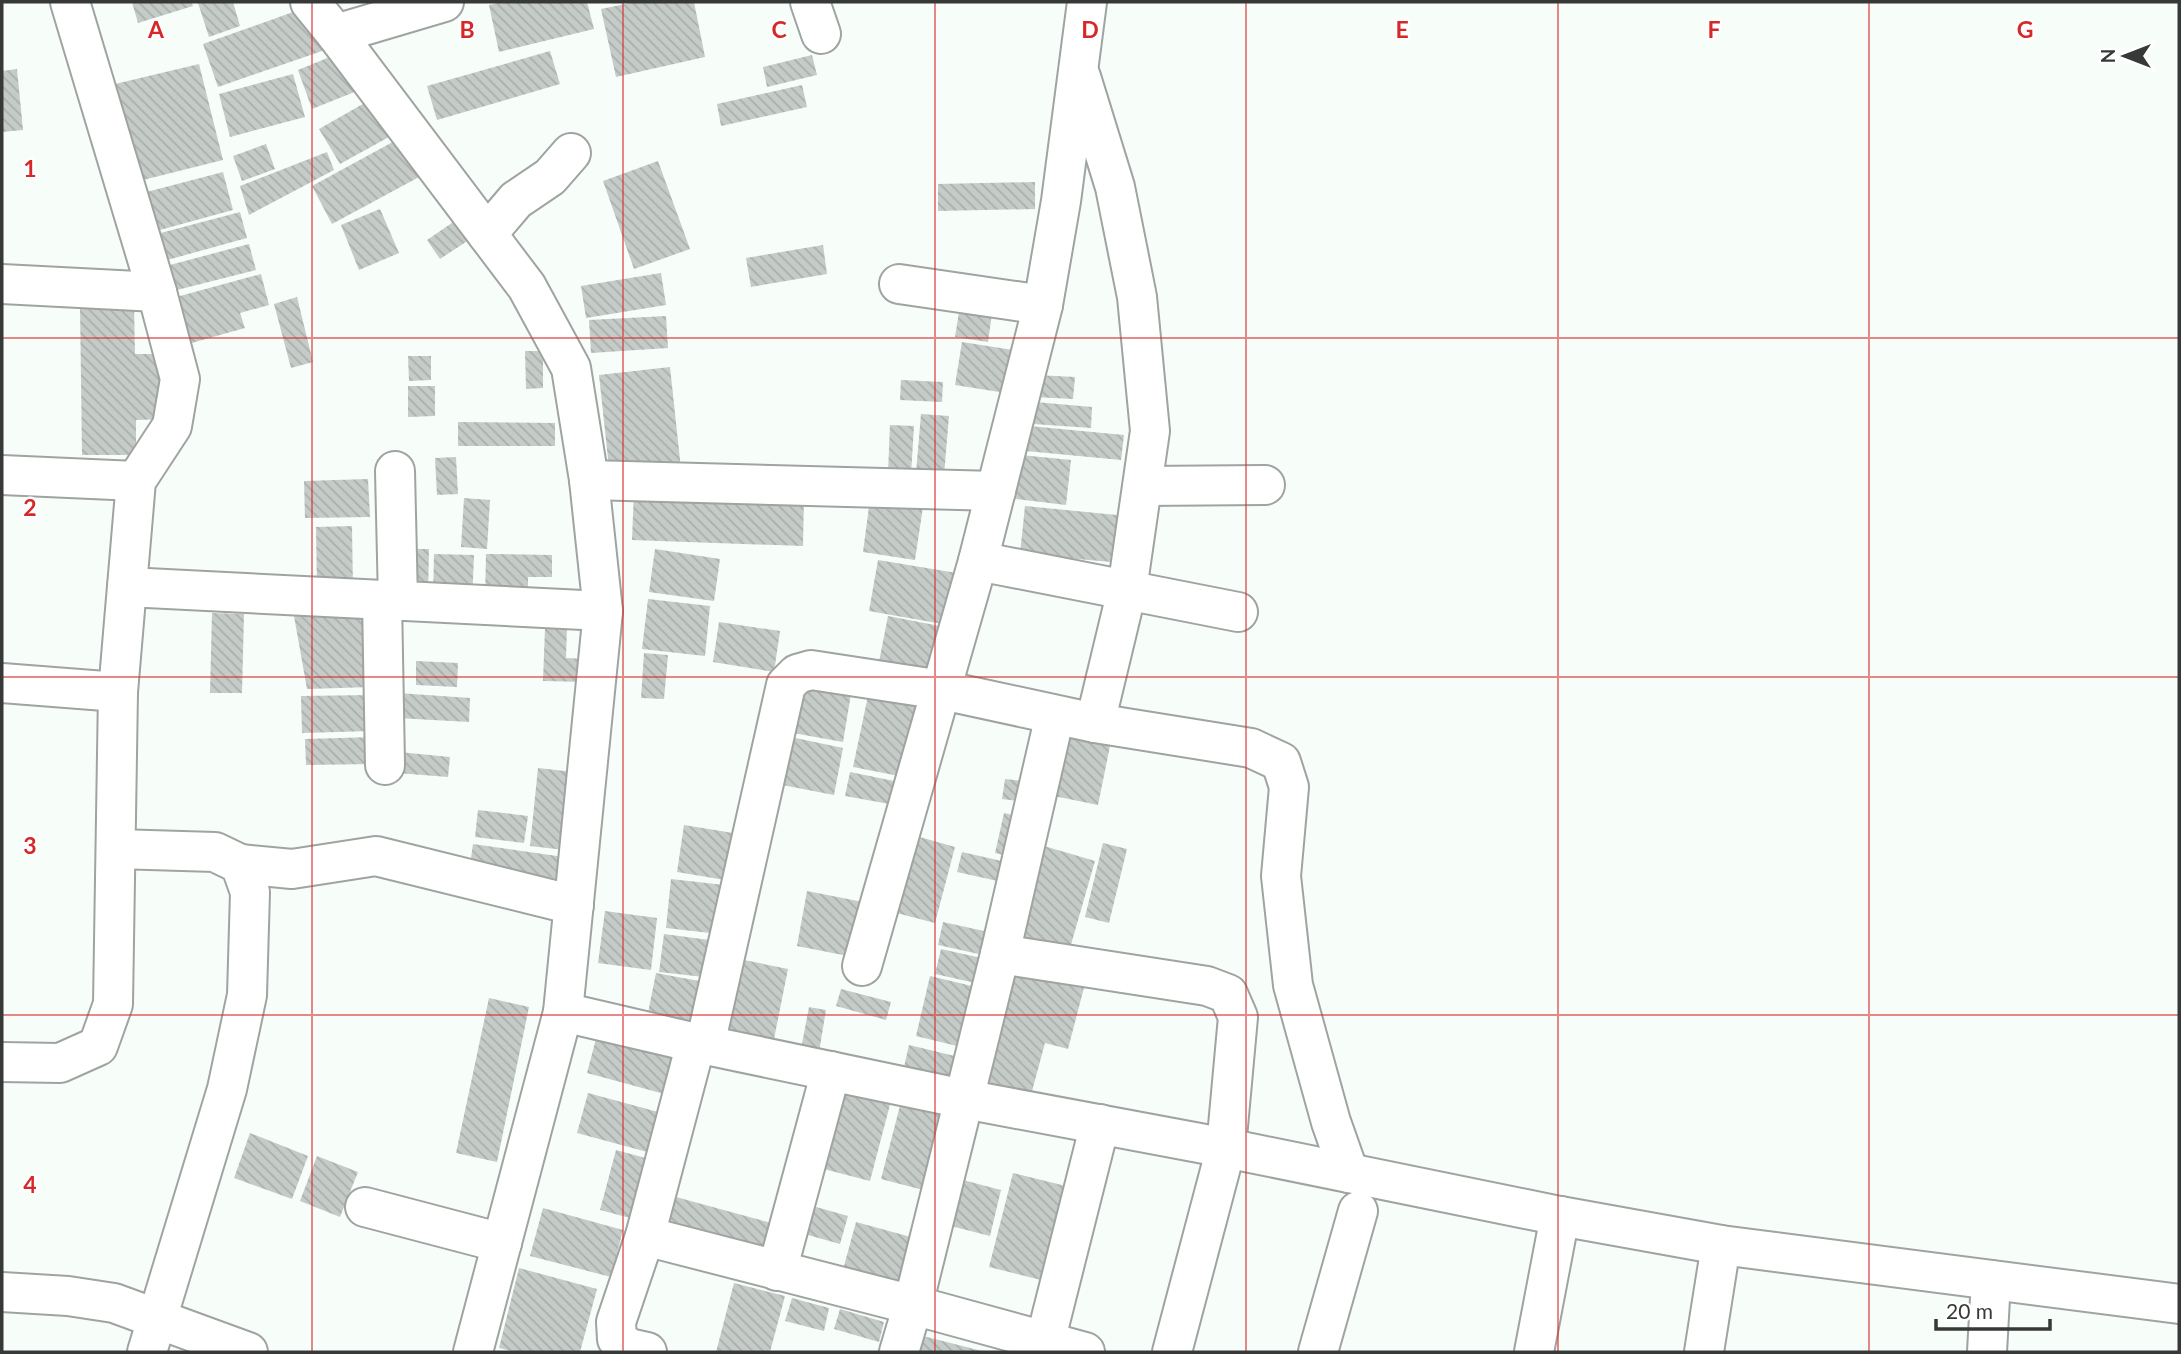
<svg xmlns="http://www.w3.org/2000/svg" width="2181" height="1354" font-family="Lato,sans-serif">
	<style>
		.building { fill: url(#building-back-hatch) }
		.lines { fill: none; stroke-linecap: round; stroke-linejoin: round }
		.minor-casing { stroke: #9fa4a0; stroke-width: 42 }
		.minor { stroke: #fff; stroke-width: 38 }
		.grid { fill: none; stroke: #d62828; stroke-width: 2; stroke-opacity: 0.55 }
		.grid-label { font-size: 23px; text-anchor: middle; font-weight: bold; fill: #d62828; stroke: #fff; stroke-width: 5; stroke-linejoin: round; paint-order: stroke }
	</style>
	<defs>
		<pattern id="building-back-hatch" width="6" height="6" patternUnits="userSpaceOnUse" patternTransform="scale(1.75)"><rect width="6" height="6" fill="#c5cbc6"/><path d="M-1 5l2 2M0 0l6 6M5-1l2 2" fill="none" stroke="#aaafab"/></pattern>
	</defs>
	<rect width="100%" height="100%" fill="#f7fdf9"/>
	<g class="building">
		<polygon points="132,2 191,2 193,6 138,23"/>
		<polygon points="201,2 233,2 240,26 209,37 198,3"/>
		<polygon points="503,2 587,2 594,29 499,52 489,5"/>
		<polygon points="635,2 694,2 705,57 616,77 601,9"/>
		<polygon points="310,6 325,50 218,87 203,44"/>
		<polygon points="550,51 560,84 437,120 427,86"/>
		<polygon points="342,52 357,91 312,109 298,70"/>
		<polygon points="812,55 817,75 767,87 763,67"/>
		<polygon points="199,64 223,160 139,181 115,84"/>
		<polygon points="17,69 23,130 2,132 2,71"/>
		<polygon points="293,74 305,117 230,137 219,94"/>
		<polygon points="802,85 807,107 721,126 717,104"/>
		<polygon points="368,101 389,137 340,164 319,129"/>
		<polygon points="400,138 421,176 332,224 312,186"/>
		<polygon points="266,144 275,169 242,181 233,156"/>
		<polygon points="327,152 334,170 249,215 240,186"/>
		<polygon points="658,161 690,249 634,269 603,181"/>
		<polygon points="223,172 233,210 149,233 139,194"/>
		<polygon points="1035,182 1035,209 938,211 938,184"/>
		<polygon points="380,209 399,253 359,270 341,225"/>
		<polygon points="240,212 247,238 160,262 153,235"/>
		<polygon points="462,216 475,236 440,259 427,240"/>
		<polygon points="249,244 256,270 173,291 166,266"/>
		<polygon points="823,245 827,274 751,287 746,258"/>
		<polygon points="661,273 666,305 586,318 581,286"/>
		<polygon points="261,274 269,305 240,313 245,328 181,346 169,299"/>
		<polygon points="962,294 994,299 988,342 955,337"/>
		<polygon points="297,297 313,362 291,368 274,304"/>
		<polygon points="134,305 135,354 165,354 167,419 136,420 136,455 82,455 80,306"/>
		<polygon points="666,316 668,348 591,353 589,320"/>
		<polygon points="962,342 1019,351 1012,394 955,385"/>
		<polygon points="525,351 543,351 543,388 526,389"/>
		<polygon points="408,356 431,356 431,380 409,381"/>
		<polygon points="670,367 681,469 610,477 599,375"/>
		<polygon points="1036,375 1075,377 1073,399 1035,397"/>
		<polygon points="901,380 943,382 942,402 900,400"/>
		<polygon points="408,386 435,386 435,416 408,417"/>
		<polygon points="1035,402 1092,407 1091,428 1033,424"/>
		<polygon points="921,414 949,416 944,475 916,473"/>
		<polygon points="458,422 555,423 555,446 458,446"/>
		<polygon points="890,425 914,426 911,474 888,473"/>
		<polygon points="1029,426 1124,435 1121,460 1026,451"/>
		<polygon points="1021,455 1071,460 1066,505 1016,499"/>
		<polygon points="456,457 458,494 437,495 435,458"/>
		<polygon points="368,479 370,517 305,518 304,481"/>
		<polygon points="634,490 804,495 803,546 632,540"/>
		<polygon points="464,498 490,500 487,549 461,547"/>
		<polygon points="870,499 923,507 915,560 863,552"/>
		<polygon points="1025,506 1127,516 1123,563 1020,554"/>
		<polygon points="352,526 353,591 317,592 316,527"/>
		<polygon points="412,549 429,549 428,596 407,596"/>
		<polygon points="655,549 720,559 714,601 649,592"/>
		<polygon points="434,554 474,555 472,601 433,600"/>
		<polygon points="486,554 552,555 552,577 528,577 528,601 485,600"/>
		<polygon points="878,560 957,573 948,625 869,611"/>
		<polygon points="648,599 710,606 705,656 642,649"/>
		<polygon points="212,613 244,614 242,693 210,693"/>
		<polygon points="294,616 371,617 371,687 307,689"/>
		<polygon points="888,616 945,627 936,673 879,662"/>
		<polygon points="719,622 780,631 774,672 713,662"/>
		<polygon points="545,628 567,628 566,658 586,659 586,682 543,681"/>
		<polygon points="644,653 668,655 664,699 641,698"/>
		<polygon points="416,661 458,663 457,687 416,685"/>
		<polygon points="802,685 851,694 843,742 793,733"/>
		<polygon points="869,691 920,702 904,777 853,767"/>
		<polygon points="398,693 470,698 469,722 397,718"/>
		<polygon points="371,695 373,731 302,733 301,696"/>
		<polygon points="786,736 843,748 834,795 777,784"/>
		<polygon points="374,737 375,764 306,765 305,739"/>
		<polygon points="1066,737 1110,746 1098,805 1054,796"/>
		<polygon points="399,752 450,757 448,777 397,773"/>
		<polygon points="538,768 574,772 565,850 530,846"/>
		<polygon points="850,772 899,782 895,805 845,796"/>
		<polygon points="1005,779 1030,782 1027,802 1002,799"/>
		<polygon points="478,810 528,816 524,843 475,837"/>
		<polygon points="1004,813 1021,817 1012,857 995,853"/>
		<polygon points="684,825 733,833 725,880 677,872"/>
		<polygon points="909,834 955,847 935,923 889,911"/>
		<polygon points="1103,843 1127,849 1109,923 1085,917"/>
		<polygon points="473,844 564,857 560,879 470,865"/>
		<polygon points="1044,846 1095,861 1068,955 1017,940"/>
		<polygon points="962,852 1006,862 1002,882 957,872"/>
		<polygon points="671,879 724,885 719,934 666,928"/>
		<polygon points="807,891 863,902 853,957 797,946"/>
		<polygon points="605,911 657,918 651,970 598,963"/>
		<polygon points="943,922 993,933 988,956 938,945"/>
		<polygon points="664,934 717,941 713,978 659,972"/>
		<polygon points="941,949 986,959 980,984 935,974"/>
		<polygon points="734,958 788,969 774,1039 720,1028"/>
		<polygon points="1015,961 1086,980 1068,1049 1045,1043 1031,1095 983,1082"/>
		<polygon points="656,973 710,983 702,1029 647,1018"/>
		<polygon points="930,976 976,987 961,1047 916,1036"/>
		<polygon points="841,989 891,1002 886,1020 836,1006"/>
		<polygon points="489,998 529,1007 497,1162 456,1153"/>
		<polygon points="809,1007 826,1010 819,1052 801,1049"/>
		<polygon points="597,1035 678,1056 668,1095 587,1073"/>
		<polygon points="909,1045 959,1057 954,1079 904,1067"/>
		<polygon points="838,1082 892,1097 870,1181 816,1167"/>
		<polygon points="588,1093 662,1113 651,1153 577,1133"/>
		<polygon points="902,1098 949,1110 927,1191 881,1179"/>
		<polygon points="250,1133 308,1156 292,1199 234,1178"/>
		<polygon points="616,1150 649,1159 634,1219 600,1210"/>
		<polygon points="317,1156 358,1172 340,1217 300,1201"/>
		<polygon points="1013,1173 1066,1186 1041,1280 989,1267"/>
		<polygon points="959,1179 1001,1190 990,1236 947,1225"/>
		<polygon points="676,1197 775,1224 767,1253 668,1227"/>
		<polygon points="809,1205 848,1216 840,1244 801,1233"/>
		<polygon points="543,1208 623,1230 611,1277 530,1256"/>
		<polygon points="856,1222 911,1237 897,1292 841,1277"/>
		<polygon points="519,1268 597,1289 580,1352 516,1352 499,1348"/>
		<polygon points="734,1283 785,1296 770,1352 716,1352"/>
		<polygon points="792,1298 829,1308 824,1331 785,1321"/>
		<polygon points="840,1309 884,1322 879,1342 834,1329"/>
		<polygon points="919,1335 982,1351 982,1352 914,1352"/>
	</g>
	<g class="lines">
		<defs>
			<g id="minor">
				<polyline points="310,2 336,34 527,287 571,368 589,480 603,611 563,1012 473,1352"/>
				<polyline points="810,2 821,34"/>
				<polyline points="336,34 444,2"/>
				<polyline points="1081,77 1115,187 1137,297 1150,431 1127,590 1095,723"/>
				<polyline points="487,234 516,200 550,177 571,153"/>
				<polyline points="2,284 157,292"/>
				<polyline points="899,284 1043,305"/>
				<polyline points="395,471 398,601"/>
				<polyline points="2,475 136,481"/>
				<polyline points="589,480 996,491"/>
				<polyline points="1143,486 1265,485"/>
				<polyline points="978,561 1238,612"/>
				<polyline points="127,587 603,611"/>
				<polyline points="382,600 385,765"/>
				<polyline points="2,683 118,692"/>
				<polyline points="116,849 215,852 240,864 250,892 247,995 227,1089 147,1352"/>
				<polyline points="240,864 292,869 376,856 574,905"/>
				<polyline points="1000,954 1207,986 1228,994 1238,1017 1226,1148 1172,1352"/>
				<polyline points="862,966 978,561 1043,305 1061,201 1087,2"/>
				<polyline points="563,1012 696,1043 964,1099 1226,1148 1560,1216 1721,1245 2179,1304"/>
				<polyline points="705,1045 786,685 797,674 811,670 942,690 1095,723 1251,748 1281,762 1289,787 1281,876 1293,985 1331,1122 1349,1173"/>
				<polyline points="2,1062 60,1063 98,1046 113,1004 118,692 136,481 172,426 180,379 157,292 70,2"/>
				<polyline points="365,1207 502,1243"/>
				<polyline points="645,1236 913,1305 1085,1352"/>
				<polyline points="777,1271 831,1071"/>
				<polyline points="2,1292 68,1296 114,1303 248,1352"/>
				<polyline points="1045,1342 1100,1124"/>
				<polyline points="647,1352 629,1348 617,1339 616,1322 645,1236 696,1043"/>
				<polyline points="899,1352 913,1305 1000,954 1055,715"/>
				<polyline points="1318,1352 1358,1211"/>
				<polyline points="1534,1352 1560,1216"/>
				<polyline points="1704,1352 1721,1245"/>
				<polyline points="1987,1352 1991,1280"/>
			</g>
		</defs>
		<use href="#minor" class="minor-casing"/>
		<use href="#minor" class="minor"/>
	</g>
	<path class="grid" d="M 312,2 L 312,1352M 623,2 L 623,1352M 935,2 L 935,1352M 1246,2 L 1246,1352M 1558,2 L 1558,1352M 1869,2 L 1869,1352M 2,338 L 2179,338M 2,677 L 2179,677M 2,1015 L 2179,1015"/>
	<g class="grid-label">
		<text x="156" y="38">A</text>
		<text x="467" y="38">B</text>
		<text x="779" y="38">C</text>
		<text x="1090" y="38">D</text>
		<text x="1402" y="38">E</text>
		<text x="1714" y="38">F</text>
		<text x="2025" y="38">G</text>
		<text x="30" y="177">1</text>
		<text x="30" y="516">2</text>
		<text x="30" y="854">3</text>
		<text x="30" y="1193">4</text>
	</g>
	<rect width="2181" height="1354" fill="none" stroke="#373938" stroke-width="7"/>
	<g transform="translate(2125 56) rotate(270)" stroke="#ffffff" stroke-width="5" paint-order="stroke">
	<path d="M0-5L12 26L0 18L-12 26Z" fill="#373938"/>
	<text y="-10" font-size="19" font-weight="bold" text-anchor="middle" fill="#373938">N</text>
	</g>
	<path d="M1936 1319v10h114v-10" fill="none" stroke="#373938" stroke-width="3.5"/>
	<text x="1946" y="1319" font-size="21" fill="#373938" stroke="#ffffff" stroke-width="5" paint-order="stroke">20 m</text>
</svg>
